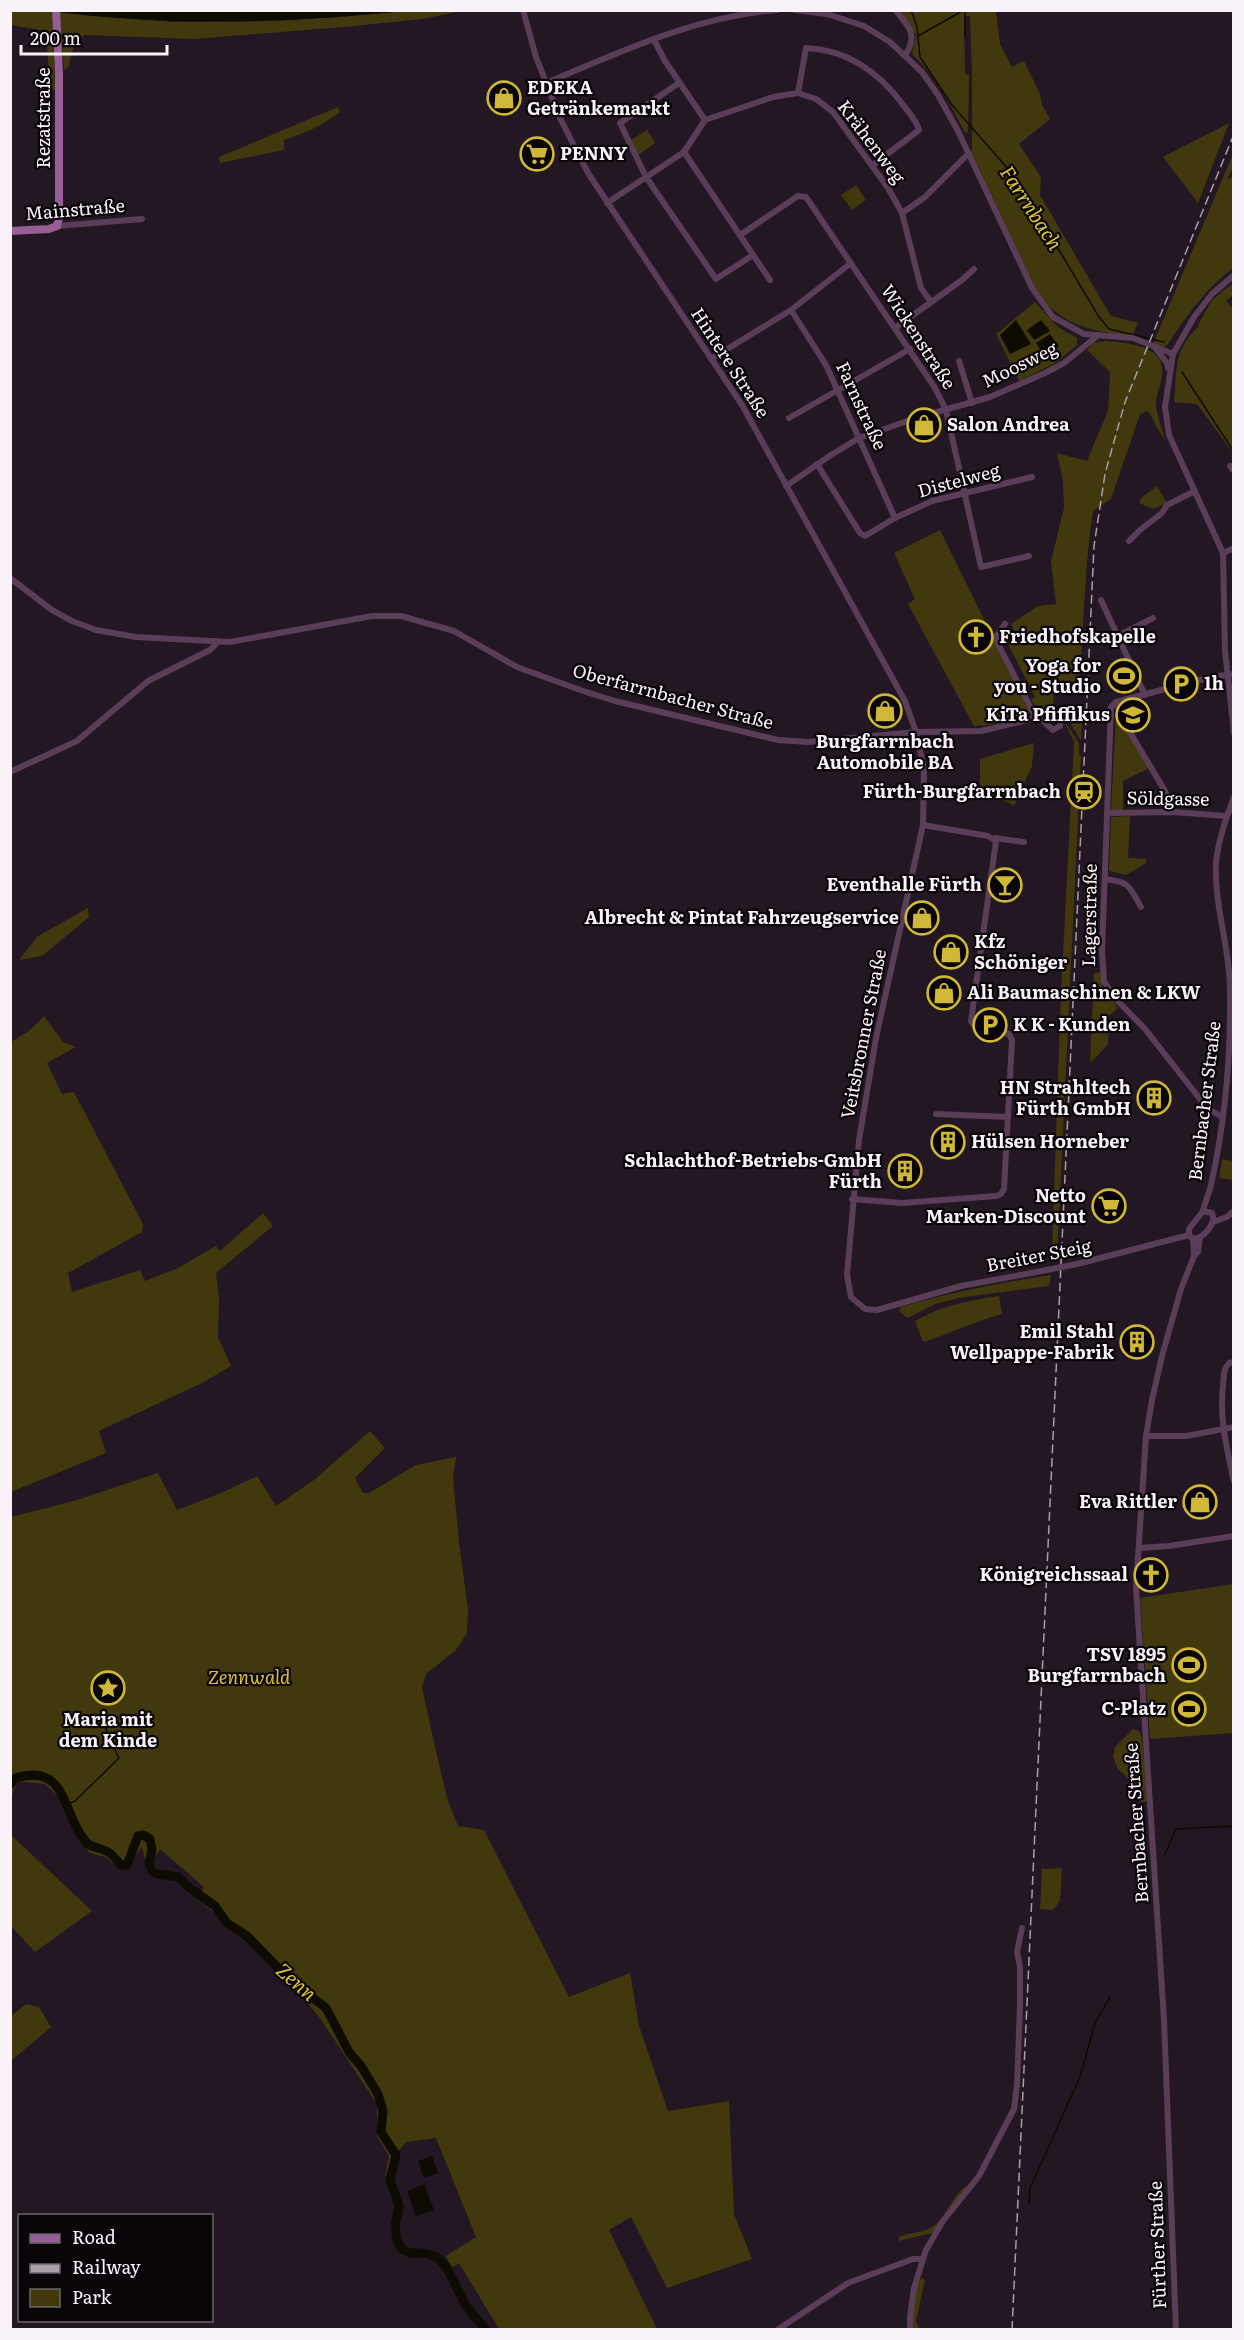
<svg xmlns="http://www.w3.org/2000/svg" width="1244" height="2340" font-family="Literata,serif">
	<style>
		.green { fill: #41390d }
		.water { fill: #0e0c02 }
		.lines { fill: none; stroke-linecap: round; stroke-linejoin: round }
		.stream { stroke: #0e0c02; stroke-width: 1.5 }
		.river { stroke: #0e0c02; stroke-width: 9 }
		.minor { stroke: #5a3e58; stroke-width: 6 }
		.major { stroke: #975e95; stroke-width: 8 }
		.rail { stroke: #a89fa7; stroke-width: 1.5; stroke-dasharray: 9 4.5; stroke-linecap: butt }
		.minor-bridge { stroke: #5a3e58; stroke-width: 6 }
		.labels { text-anchor: middle; stroke-width: 4.5; stroke-linejoin: round; paint-order: stroke }
		.poi-label { font-size: 18px; font-weight: bold; fill: #faf2f9; stroke: #090509; text-anchor: end }
		.street-label { font-size: 18px; fill: #faf2f9; stroke: #090509 }
		.park-label { font-size: 18px; font-style: italic; fill: #ddc334; stroke: #090509 }
		.water-label { font-size: 20px; font-style: italic; fill: #dec536; stroke: #090509 }
	</style>
	<rect width="100%" height="100%" fill="#221722"/>
	<g class="green">
		<path d="M 11,10 L 49,10 L 173,22 L 272,21 L 339,17 L 405,11 L 462,11 L 422,19 L 354,26 L 195,39 L 85,35 C 73,43 71,53 69,66 L 64,70 L 62,41 L 53,41 L 55,90 L 50,90 L 46,31 L 11,25 Z"/>
		<path d="M 899,11 L 996,11 L 1000,44 L 1012,67 L 1024,61 L 1040,94 L 1042,105 L 1050,119 L 1019,144 L 1041,177 L 1040,195 L 1111,316 L 1138,323 L 1132,336 C 1092,331 1063,327 1037,292 L 972,153 L 972,74 L 970,16 L 964,16 L 965,75 L 969,74 L 968,132 L 965,133 C 950,103 936,77 912,54 L 916,35 Z"/>
		<path d="M 338,107 L 340,112 C 322,126 305,133 284,140 L 284,150 L 220,163 L 219,157 Z"/>
		<polygon points="1229,123 1198,203 1163,157"/>
		<polygon points="647,130 655,143 637,156 630,141"/>
		<path d="M 1233,154 L 1233,168 L 1227,179 L 1233,177 L 1233,268 C 1204,290 1188,315 1167,345 L 1164,347 L 1153,344 Z"/>
		<polygon points="856,185 866,200 852,210 841,195"/>
		<path d="M 1233,283 L 1233,295 L 1226,301 L 1234,310 L 1233,453 L 1197,404 L 1174,402 C 1177,370 1173,350 1199,326 L 1198,325 L 1212,300 Z"/>
		<polygon points="1035,302 1058,327 1077,338 1077,345 1057,362 1019,381 996,334"/>
		<path d="M 1106,341 C 1127,343 1167,345 1162,376 C 1161,385 1156,394 1156,404 C 1156,415 1163,429 1165,441 L 1148,411 L 1140,414 L 1111,499 L 1093,511 C 1084,569 1084,628 1079,687 L 1054,683 L 1053,712 L 1046,713 L 1042,705 L 1035,706 L 1031,699 L 1035,697 L 1007,642 L 1017,636 L 1011,624 L 1038,606 L 1056,604 L 1051,561 L 1064,508 L 1063,481 L 1057,453 L 1087,461 L 1108,411 L 1110,372 L 1087,350 L 1093,343 Z"/>
		<polygon points="1157,486 1167,503 1153,509 1139,503 1141,498"/>
		<polygon points="940,530 1030,713 989,725 974,726 908,604 915,599 894,553"/>
		<polygon points="1078,713 1082,716 1081,741 1068,719 1068,715"/>
		<polygon points="1116,713 1149,768 1123,781 1123,810 1111,810"/>
		<polygon points="1063,719 1079,743 1079,755 1081,756 1057,1258 1052,1250 1061,993 1074,742"/>
		<polygon points="1034,743 1032,766 1014,806 998,797 980,796 980,759"/>
		<polygon points="1130,816 1128,858 1146,859 1146,863 1126,875 1109,871 1111,817"/>
		<polygon points="88,908 89,917 42,956 19,960 38,936"/>
		<polygon points="1101,972 1103,987 1118,1008 1109,1016 1108,1045 1090,1063 1094,973"/>
		<polygon points="44,1016 63,1042 76,1047 47,1063 62,1094 74,1092 143,1224 142,1232 68,1273 72,1292 140,1270 145,1281 178,1268 216,1246 220,1251 263,1213 273,1226 216,1273 219,1298 218,1337 231,1366 202,1383 99,1431 106,1453 11,1492 11,1042 30,1030"/>
		<polygon points="1222,1159 1233,1161 1233,1180 1219,1178"/>
		<path d="M 1051,1275 L 1049,1286 L 958,1298 L 935,1304 L 908,1318 L 899,1312 L 901,1307 C 951,1292 1000,1283 1051,1275 Z"/>
		<path d="M 999,1296 L 1002,1314 C 975,1321 950,1334 923,1342 L 915,1321 C 944,1305 967,1301 999,1296 Z"/>
		<polygon points="370,1431 385,1448 355,1478 363,1493 369,1493 416,1465 456,1457 453,1478 459,1542 468,1610 467,1633 456,1650 426,1674 422,1687 437,1756 448,1801 458,1826 484,1830 569,1997 630,1973 639,2026 668,2111 729,2101 734,2214 752,2259 667,2288 631,2217 609,2230 657,2329 499,2329 459,2263 451,2268 446,2256 476,2237 436,2138 406,2142 396,2154 385,2177 389,2156 377,2136 377,2104 320,2018 275,1965 198,1899 204,1887 160,1849 147,1869 142,1847 126,1867 115,1865 105,1857 90,1853 75,1835 61,1799 45,1784 17,1781 11,1798 11,1517 77,1500 158,1473 177,1510 221,1493 257,1476 276,1506 314,1480"/>
		<polygon points="1233,1584 1233,1733 1150,1739 1140,1598"/>
		<polygon points="1133,1729 1140,1732 1142,1739 1148,1798 1145,1802 1140,1802 1138,1788 1117,1768 1113,1756 1115,1747"/>
		<polygon points="10,1834 92,1911 35,1952 11,1926"/>
		<polygon points="1062,1868 1060,1901 1053,1910 1040,1909 1042,1869"/>
		<polygon points="26,2004 39,2007 51,2027 11,2061 11,2016"/>
		<path d="M 967,2186 L 967,2188 L 932,2233 L 899,2241 L 899,2237 C 911,2231 925,2234 936,2224 C 948,2213 953,2194 967,2186 Z"/>
		<path d="M 922,2278 L 925,2280 L 916,2321 L 920,2329 L 912,2330 C 913,2315 911,2289 922,2278 Z"/>
	</g>
	<g class="water">
		<path d="M 49,11 L 405,11 C 287,23 167,27 49,11 Z"/>
		<polygon points="1016,320 1031,344 1010,354 1000,335"/>
		<polygon points="1041,320 1050,331 1034,340 1027,330"/>
		<polygon points="1050,334 1059,346 1044,355 1036,343"/>
		<polygon points="432,2156 438,2173 424,2178 418,2161"/>
		<polygon points="424,2184 434,2210 416,2216 407,2191"/>
	</g>
	<g class="lines">
		<g class="stream">
			<polyline points="911,10 917,27 920,57 952,105 1016,178 1099,317 1109,329 1164,342"/>
			<polyline points="965,10 965,37"/>
			<polyline points="918,36 964,10"/>
			<polyline points="1182,372 1234,452"/>
			<polyline points="68,1804 75,1801 119,1758 108,1736 104,1722"/>
			<polyline points="1165,1854 1176,1829 1234,1826"/>
			<polyline points="1029,2203 1030,2188 1080,2077 1095,2023 1110,1997"/>
		</g>
		<path class="river" d="M 10,1785 L 15,1778 C 69,1762 61,1815 87,1843 C 92,1848 102,1848 108,1852 C 113,1855 117,1861 121,1865 L 127,1865 L 138,1836 L 143,1835 L 150,1839 L 152,1850 L 149,1863 L 152,1871 L 157,1874 L 178,1877 L 187,1886 L 215,1906 L 227,1923 L 247,1936 L 291,1981 L 326,2008 L 349,2052 L 361,2066 L 378,2094 L 383,2111 L 381,2132 L 396,2155 L 390,2180 L 399,2206 L 395,2226 L 397,2241 L 402,2249 L 410,2253 L 424,2253 L 437,2257 L 446,2266 L 466,2306 L 486,2330"/>
		<g class="minor">
			<polyline points="523,10 536,57 560,118 588,173 742,405 905,701 916,732 924,769 923,825 876,1038 859,1140 847,1275 851,1297 865,1309 877,1310 961,1286 1042,1271"/>
			<polyline points="795,10 827,14 864,26 890,42 922,72 938,95 958,131 1032,288 1053,317 1084,334 1133,338 1173,354"/>
			<path d="M 895,10 C 909,26 918,35 906,54"/>
			<polyline points="654,40 665,61 705,120"/>
			<path d="M 546,83 C 620,52 696,16 777,10"/>
			<polyline points="679,83 620,123 646,177 716,279 753,255"/>
			<path d="M 798,93 L 806,48 C 849,50 880,73 904,106 C 910,114 917,121 919,130 L 873,165"/>
			<polyline points="684,152 770,280"/>
			<polyline points="607,203 684,152 705,120 773,97 798,93 816,99 833,112 888,188 902,213 921,288 931,302"/>
			<polyline points="902,213 925,197 969,153"/>
			<polyline points="57,226 142,219"/>
			<polyline points="740,235 798,196 806,197 935,388 946,410 981,567 1029,556"/>
			<polyline points="1234,275 1212,294 1194,317 1173,354 1165,407 1169,435 1223,553 1225,650 1234,733"/>
			<polyline points="791,310 826,365 895,518"/>
			<polyline points="895,328 962,280 974,269"/>
			<polyline points="1156,349 1167,363 1168,368"/>
			<polyline points="711,359 791,310 851,263"/>
			<polyline points="959,361 972,403"/>
			<polyline points="789,418 910,349"/>
			<polyline points="817,464 860,533 865,536 895,518 932,501 1032,477"/>
			<polyline points="1230,466 1234,471"/>
			<polyline points="786,486 831,455 859,438 916,418 990,397 1045,373 1064,363 1096,337"/>
			<polyline points="1129,541 1140,530 1162,513 1167,505 1195,491"/>
			<polyline points="1223,553 1234,548"/>
			<polyline points="10,578 52,610 72,621 96,630 136,637 230,642 372,616 401,616 454,631 517,667 583,691 615,701 778,740 808,742 916,732 981,731 1036,718 1042,720 1054,717 1060,720 1060,726 1053,730 1042,720"/>
			<polyline points="1101,600 1145,695"/>
			<polyline points="1005,624 995,638 1036,718"/>
			<polyline points="1118,636 1153,618"/>
			<polyline points="1116,702 1131,734 1165,791 1173,812"/>
			<polyline points="10,772 77,741 148,681 210,650 218,642"/>
			<polyline points="1108,813 1173,812 1227,816"/>
			<polyline points="995,838 1024,842"/>
			<path d="M 1105,879 C 1130,882 1129,886 1141,907"/>
			<polyline points="936,1114 1008,1117"/>
			<polyline points="1222,1117 1207,1108 1145,1029 1114,997 1104,981 1102,951 1111,707 1116,702 1211,677 1234,674"/>
			<path d="M 852,1199 L 902,1203 L 996,1196 L 1001,1194 L 1004,1189 L 1012,1040 L 1009,1034 C 995,1029 979,1036 971,1021 L 996,841 L 988,836 L 923,825"/>
			<path d="M 1203,1211 C 1205,1202 1209,1194 1211,1185 C 1225,1122 1231,1055 1230,990 C 1230,947 1214,906 1216,863 C 1218,840 1226,819 1234,797"/>
			<path d="M 1203,1211 L 1212,1213 C 1217,1223 1204,1238 1193,1239 L 1189,1235 L 1189,1229 Z"/>
			<polyline points="1213,1222 1227,1217 1234,1211"/>
			<polyline points="1194,1256 1198,1252 1200,1237"/>
			<polyline points="1077,1264 1189,1235"/>
			<path d="M 1234,1362 L 1229,1363 C 1223,1369 1224,1377 1223,1385 C 1219,1419 1227,1449 1234,1482"/>
			<polyline points="1146,1436 1186,1436 1234,1427"/>
			<polyline points="1139,1548 1169,1546 1234,1536"/>
			<polyline points="777,2330 848,2283 913,2259 922,2259"/>
			<polyline points="910,2330 910,2317 914,2288 926,2250 943,2221 979,2176 1014,2109 1017,2085 1020,2005 1020,1967 1017,1952 1022,1928"/>
			<polyline points="1176,2330 1164,2020 1136,1588 1146,1436 1152,1400 1162,1356 1181,1289 1194,1256 1193,1239"/>
		</g>
		<polyline class="major" points="10,231 49,229 57,226 59,218 59,74 56,10"/>
		<polyline class="rail" points="1012,2330 1094,546 1105,474 1125,402 1234,134"/>
		<polyline class="minor-bridge" points="1042,1271 1077,1264"/>
	</g>
	<defs>
		<symbol id="shop-ring" viewBox="-11 -11 22 22"><circle r="9.5" fill="#090509" stroke="#cfb837" stroke-width="1.5"/><path d="M-5-2.5h2.3a2.7 3.5 0 0 1 5.4 0H5L5.5 6h-11ZM-1.5-2.5h3a1.5 2.3 0 0 0-3 0Z" fill="#cfb837"/></symbol>
		<symbol id="supermarket-ring" viewBox="-11 -11 22 22"><circle r="9.5" fill="#090509" stroke="#cfb837" stroke-width="1.5"/><path d="M-6-5.5h2.5l.6 2H6L4.5 2H-2.5L-4.4-4H-6ZM-1.5 3.2a1.3 1.3 0 1 0 .1 0ZM3 3.2a1.3 1.3 0 1 0 .1 0Z" fill="#cfb837"/></symbol>
		<symbol id="church-ring" viewBox="-11 -11 22 22"><circle r="9.5" fill="#090509" stroke="#cfb837" stroke-width="1.5"/><path d="M-1.2-6h2.4v3.5h3.3v2.4h-3.3V6h-2.4V-.1h-3.3v-2.4h3.3Z" fill="#cfb837"/></symbol>
		<symbol id="stadium-ring" viewBox="-11 -11 22 22"><circle r="9.5" fill="#090509" stroke="#cfb837" stroke-width="1.5"/><path d="M0-5a6.5 5 0 1 0 0 10a6.5 5 0 1 0 0-10ZM-3.5-1.8h7v3.6h-7Z" fill="#cfb837"/></symbol>
		<symbol id="parking-ring" viewBox="-11 -11 22 22"><circle r="9.5" fill="#090509" stroke="#cfb837" stroke-width="1.5"/><path d="M-3.5-5.5H1a3.5 3.5 0 0 1 0 7H-1V5.5H-3.5ZM-1-3.4V-.6H.8a1.4 1.4 0 0 0 0-2.8Z" fill="#cfb837"/></symbol>
		<symbol id="school-ring" viewBox="-11 -11 22 22"><circle r="9.5" fill="#090509" stroke="#cfb837" stroke-width="1.5"/><path d="M0-5L7-2L0 1L-7-2ZM-4 1L0 2.5L4 1V4Q0 6-4 4Z" fill="#cfb837"/></symbol>
		<symbol id="station-ring" viewBox="-11 -11 22 22"><circle r="9.5" fill="#090509" stroke="#cfb837" stroke-width="1.5"/><path d="M-3-6H3Q5-6 5-4V2Q5 4 3 4L4.5 6H3L1.5 4h-3L-3 6H-4.5L-3 4Q-5 4-5 2V-4Q-5-6-3-6ZM-3.5-4v3h7v-3ZM-3.5 1v1.5H-2V1ZM2 1v1.5H3.5V1Z" fill="#cfb837"/></symbol>
		<symbol id="bar-ring" viewBox="-11 -11 22 22"><circle r="9.5" fill="#090509" stroke="#cfb837" stroke-width="1.5"/><path d="M-6-5H6L.8 .8V4.5H3.5V6h-7V4.5H-.8V.8Z" fill="#cfb837"/></symbol>
		<symbol id="building-ring" viewBox="-11 -11 22 22"><circle r="9.5" fill="#090509" stroke="#cfb837" stroke-width="1.5"/><path d="M-4-6H4V6H1V3H-1V6H-4ZM-2.5-4.3h1.7v1.8h-1.7ZM.8-4.3h1.7v1.8H.8ZM-2.5-1h1.7V.8h-1.7ZM.8-1h1.7V.8H.8Z" fill="#cfb837"/></symbol>
		<symbol id="sight-ring" viewBox="-11 -11 22 22"><circle r="9.5" fill="#090509" stroke="#cfb837" stroke-width="1.5"/><path d="M0-6L1.8-2.2L6-1.7L2.9 1.2L3.7 5.4L0 3.3L-3.7 5.4L-2.9 1.2L-6-1.7L-1.8-2.2Z" fill="#cfb837"/></symbol>
	</defs>
	<g fill-rule="evenodd">
		<use href="#shop-ring" x="485" y="79" width="38" height="38"/>
		<use href="#supermarket-ring" x="518" y="135" width="38" height="38"/>
		<use href="#shop-ring" x="905" y="406" width="38" height="38"/>
		<use href="#church-ring" x="957" y="618" width="38" height="38"/>
		<use href="#stadium-ring" x="1105" y="657" width="38" height="38"/>
		<use href="#parking-ring" x="1162" y="665" width="38" height="38"/>
		<use href="#shop-ring" x="866" y="692" width="38" height="38"/>
		<use href="#school-ring" x="1114" y="696" width="38" height="38"/>
		<use href="#station-ring" x="1065" y="773" width="38" height="38"/>
		<use href="#bar-ring" x="986" y="866" width="38" height="38"/>
		<use href="#shop-ring" x="903" y="899" width="38" height="38"/>
		<use href="#shop-ring" x="932" y="933" width="38" height="38"/>
		<use href="#shop-ring" x="925" y="974" width="38" height="38"/>
		<use href="#parking-ring" x="971" y="1006" width="38" height="38"/>
		<use href="#building-ring" x="1135" y="1079" width="38" height="38"/>
		<use href="#building-ring" x="929" y="1123" width="38" height="38"/>
		<use href="#building-ring" x="886" y="1152" width="38" height="38"/>
		<use href="#supermarket-ring" x="1090" y="1187" width="38" height="38"/>
		<use href="#building-ring" x="1118" y="1323" width="38" height="38"/>
		<use href="#shop-ring" x="1181" y="1483" width="38" height="38"/>
		<use href="#church-ring" x="1132" y="1556" width="38" height="38"/>
		<use href="#stadium-ring" x="1170" y="1646" width="38" height="38"/>
		<use href="#sight-ring" x="89" y="1669" width="38" height="38"/>
		<use href="#stadium-ring" x="1170" y="1690" width="38" height="38"/>
	</g>
	<g class="labels">
		<g class="poi-label">
			<text x="527" y="94" text-anchor="start">EDEKA<tspan x="527" dy="21">Getränkemarkt</tspan></text>
			<text x="560" y="160" text-anchor="start">PENNY</text>
			<text x="947" y="431" text-anchor="start">Salon Andrea</text>
			<text x="999" y="643" text-anchor="start">Friedhofskapelle</text>
			<text x="1101" y="672">Yoga for<tspan x="1101" dy="21">you - Studio</tspan></text>
			<text x="1204" y="690" text-anchor="start">1h</text>
			<text x="1110" y="721">KiTa Pfiffikus</text>
			<text x="885" y="748" text-anchor="middle">Burgfarrnbach<tspan x="885" dy="21">Automobile BA</tspan></text>
			<text x="1061" y="798">Fürth-Burgfarrnbach</text>
			<text x="982" y="891">Eventhalle Fürth</text>
			<text x="899" y="924">Albrecht &amp; Pintat Fahrzeugservice</text>
			<text x="974" y="948" text-anchor="start">Kfz<tspan x="974" dy="21">Schöniger</tspan></text>
			<text x="967" y="999" text-anchor="start">Ali Baumaschinen &amp; LKW</text>
			<text x="1013" y="1031" text-anchor="start">K K - Kunden</text>
			<text x="1131" y="1094">HN Strahltech<tspan x="1131" dy="21">Fürth GmbH</tspan></text>
			<text x="971" y="1148" text-anchor="start">Hülsen Horneber</text>
			<text x="882" y="1167">Schlachthof-Betriebs-GmbH<tspan x="882" dy="21">Fürth</tspan></text>
			<text x="1086" y="1202">Netto<tspan x="1086" dy="21">Marken-Discount</tspan></text>
			<text x="1114" y="1338">Emil Stahl<tspan x="1114" dy="21">Wellpappe-Fabrik</tspan></text>
			<text x="1177" y="1508">Eva Rittler</text>
			<text x="1128" y="1581">Königreichssaal</text>
			<text x="1166" y="1661">TSV 1895<tspan x="1166" dy="21">Burgfarrnbach</tspan></text>
			<text x="1166" y="1715">C-Platz</text>
			<text x="108" y="1726" text-anchor="middle">Maria mit<tspan x="108" dy="21">dem Kinde</tspan></text>
		</g>
		<g class="street-label">
			<text transform="translate(44 118) rotate(-90)" y="6">Rezatstraße</text>
			<text transform="translate(871 142) rotate(53)" y="6">Krähenweg</text>
			<text transform="translate(75 210) rotate(-5)" y="6">Mainstraße</text>
			<text transform="translate(918 337) rotate(57)" y="6">Wickenstraße</text>
			<text transform="translate(730 363) rotate(57)" y="6">Hintere Straße</text>
			<text transform="translate(1020 365) rotate(-26)" y="6">Moosweg</text>
			<text transform="translate(861 406) rotate(65)" y="6">Farnstraße</text>
			<text transform="translate(959 481) rotate(-15)" y="6">Distelweg</text>
			<text transform="translate(673 697) rotate(15)" y="6">Oberfarrnbacher Straße</text>
			<text transform="translate(1168 799) rotate(1)" y="6">Söldgasse</text>
			<text transform="translate(1090 915) rotate(-89)" y="6">Lagerstraße</text>
			<text transform="translate(864 1034) rotate(-79)" y="6">Veitsbronner Straße</text>
			<text transform="translate(1205 1101) rotate(-83)" y="6">Bernbacher Straße</text>
			<text transform="translate(1039 1256) rotate(-11)" y="6">Breiter Steig</text>
			<text transform="translate(1137 1823) rotate(-94)" y="6">Bernbacher Straße</text>
			<text transform="translate(1158 2245) rotate(-92)" y="6">Fürther Straße</text>
		</g>
		<g class="park-label">
			<text x="249" y="1684">Zennwald</text>
		</g>
		<g class="water-label">
			<text transform="translate(1031 208) rotate(57)" y="7">Farrnbach</text>
			<text transform="translate(296 1982) rotate(41)" y="7">Zenn</text>
		</g>
	</g>
	<rect width="1244" height="2340" fill="none" stroke="#faf2f9" stroke-width="24"/>
	<rect x="18" y="2214" width="195" height="108" fill="#090509" stroke="#696469" stroke-width="1.5"/>
	<rect x="30" y="2234" width="30" height="9" fill="#975e95" stroke="#696469" stroke-width="1.5"/>
	<text x="72" y="2244" font-size="18" fill="#faf2f9">Road</text>
	<rect x="30" y="2264" width="30" height="9" fill="#a89fa7" stroke="#696469" stroke-width="1.5"/>
	<text x="72" y="2274" font-size="18" fill="#faf2f9">Railway</text>
	<rect x="30" y="2289" width="30" height="18" fill="#41390d" stroke="#696469" stroke-width="1.5"/>
	<text x="72" y="2304" font-size="18" fill="#faf2f9">Park</text>
	<path d="M21 45v9h146v-9" fill="none" stroke="#faf2f9" stroke-width="3"/>
	<text x="30" y="45" font-size="18" fill="#faf2f9" stroke="#090509" stroke-width="4.5" paint-order="stroke">200 m</text>
</svg>
